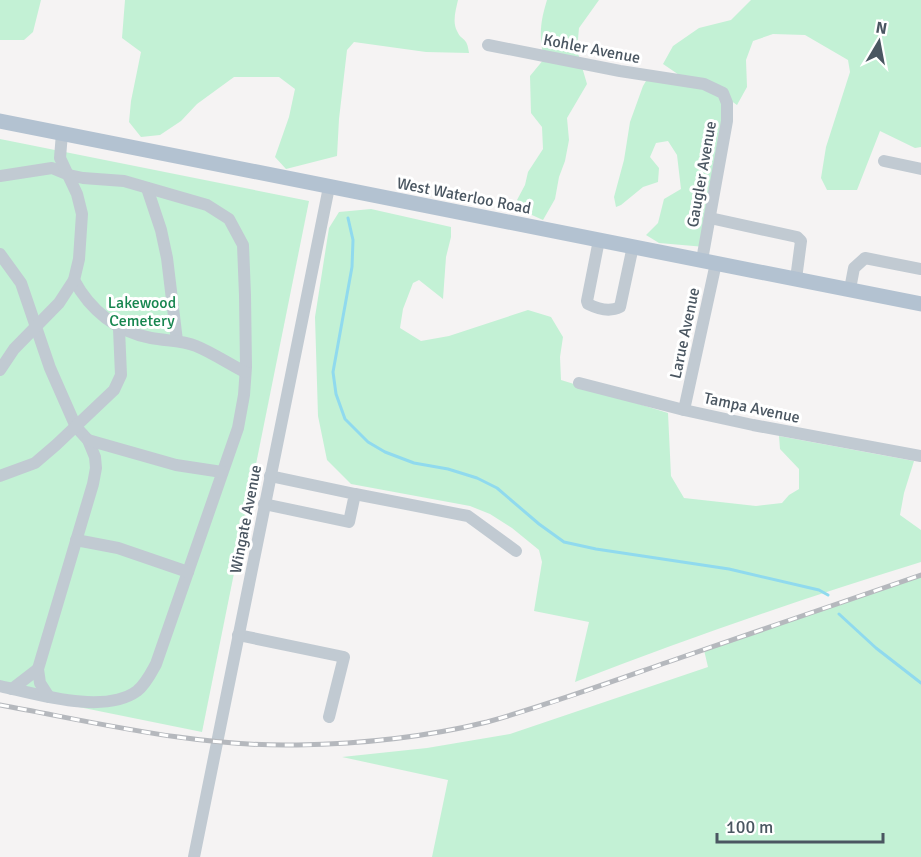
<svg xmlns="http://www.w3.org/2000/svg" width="921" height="857" font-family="Signika,sans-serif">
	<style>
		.green { fill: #c3f1d5 }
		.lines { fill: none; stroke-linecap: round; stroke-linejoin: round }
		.stream { stroke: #90daee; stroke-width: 3 }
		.minor { stroke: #c1cad2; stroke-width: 12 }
		.major { stroke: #b3c2d1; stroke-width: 15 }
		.rail-casing { stroke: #b5b8bd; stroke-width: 5 }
		.rail { stroke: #fff; stroke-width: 3; stroke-dasharray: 9; stroke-linecap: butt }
		.labels { text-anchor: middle; stroke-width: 6; stroke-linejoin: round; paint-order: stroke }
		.street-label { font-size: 16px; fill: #4a5661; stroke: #fff }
		.park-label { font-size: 16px; fill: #17864f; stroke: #fff }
	</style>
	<rect width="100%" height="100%" fill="#f5f3f3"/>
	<g class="green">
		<polygon points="0,0 41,0 33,32 24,40 0,40"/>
		<path d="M 125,0 L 458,0 C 456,9 452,22 457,31 C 462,42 467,36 469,53 L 426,52 L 354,42 L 347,50 L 339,119 L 337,156 L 286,169 L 275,157 L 289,117 L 295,89 L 279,77 L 234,77 L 197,104 L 181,121 L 160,135 L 141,137 L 129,122 L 131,101 L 141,52 L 122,38 Z"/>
		<path d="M 547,0 L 599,0 L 579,28 L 577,50 L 587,84 L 567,118 L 569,140 L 565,161 L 559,177 L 555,199 L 543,220 L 523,211 L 517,200 L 525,185 L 528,172 L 543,149 L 542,127 L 531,113 L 530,76 L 544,59 C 539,35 540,23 547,0 Z"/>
		<polygon points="751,0 921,0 921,147 915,148 880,131 857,190 827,190 821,178 826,147 850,72 848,60 805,35 773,34 753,41 746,60 747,87 737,105 727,98 705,247 659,243 646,235 658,223 664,199 681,189 677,155 668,141 656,143 650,157 659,168 658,182 643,187 621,205 616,207 614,197 624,160 630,122 643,86 646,81 688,81 663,64 673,46 699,28 731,20"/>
		<polygon points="0,139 309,201 202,732 0,691"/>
		<path d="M 371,209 L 451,227 L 451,237 L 446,257 L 443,299 L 419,280 L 413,283 L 403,309 L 400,328 L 421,341 L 449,336 L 528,310 L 551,317 L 563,337 L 560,357 L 561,380 L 668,413 L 671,476 L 684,498 L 756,506 L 782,503 L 789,495 L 799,489 L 799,469 L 780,449 L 779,436 L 914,461 L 904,493 L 900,515 L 921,530 L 921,562 C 804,598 689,638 575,682 L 589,622 L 534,611 L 542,562 L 539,550 L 512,528 L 490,514 L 470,506 L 351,484 L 327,460 L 318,416 L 315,317 L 329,228 L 339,212 Z"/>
		<polygon points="921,575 921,857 432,857 448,780 342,757 427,748 510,734 708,667 704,650"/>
	</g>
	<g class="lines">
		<g class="stream">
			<polyline points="348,218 353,240 352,267 333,372 336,394 345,419 368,442 385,452 414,463 448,469 477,478 497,488 539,524 564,542 596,549 729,569 819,590 828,595"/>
			<polyline points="839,614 876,648 921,683"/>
		</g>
		<g class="minor">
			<polyline points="488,45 620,71 704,84 723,93 727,103 727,121 702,260"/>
			<polyline points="884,161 921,169"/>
			<path d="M 0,176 L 52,168 L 69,175 L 83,178 L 124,181 L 207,205 L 229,219 L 243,245 L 245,295 L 246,367 L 244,395 L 238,428 L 156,664 C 151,673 146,684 137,691 C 104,715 37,694 0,686"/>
			<polyline points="147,188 161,230 167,258 177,341"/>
			<polyline points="710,218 797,237 801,241 796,279"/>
			<path d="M 599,240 L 587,301 L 588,304 C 598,309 610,312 620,307 L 633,246"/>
			<polyline points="0,254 21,283 50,368 76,427 88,440 95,457 96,468 93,484 38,669 40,683 49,697"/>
			<path d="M 74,280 C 90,310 117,332 151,338 C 167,341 182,340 196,346 C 213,353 229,364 245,372"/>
			<polyline points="850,289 854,268 865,258 921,269"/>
			<polyline points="0,370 14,349 59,303 74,280 79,259 82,214 77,194 60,158 62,133"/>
			<polyline points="579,383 684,410 753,425 921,456"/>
			<polyline points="684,410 716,263"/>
			<polyline points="88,440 176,465 222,472"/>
			<polyline points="0,476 35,463 56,445 114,390 121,375 119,329"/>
			<polyline points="355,494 468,516 516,551"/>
			<polyline points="264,504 349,522 355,494 270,476"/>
			<polyline points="76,540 118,548 188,572"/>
			<polyline points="238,635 344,657 329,717"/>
			<polyline points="12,689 38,669"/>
			<polyline points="194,857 329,187"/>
		</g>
		<polyline class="major" points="0,121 921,304"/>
		<defs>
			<path id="rail" d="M 0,705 C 99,723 196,747 297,745 C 361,744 426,737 487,722 C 548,705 608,683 668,662 C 752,633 837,604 921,575"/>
		</defs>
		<use href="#rail" class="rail-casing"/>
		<use href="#rail" class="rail"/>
	</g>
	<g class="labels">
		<g class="street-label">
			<text transform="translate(592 48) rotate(11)" y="6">Kohler Avenue</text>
			<text transform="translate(701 174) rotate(-80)" y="6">Gaugler Avenue</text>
			<text transform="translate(464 195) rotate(11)" y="6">West Waterloo Road</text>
			<text transform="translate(684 333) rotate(-78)" y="6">Larue Avenue</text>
			<text transform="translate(752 407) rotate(12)" y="6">Tampa Avenue</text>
			<text transform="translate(245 519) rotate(-79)" y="6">Wingate Avenue</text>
		</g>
		<g class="park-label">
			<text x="142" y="308">Lakewood<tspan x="142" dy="18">Cemetery</tspan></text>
		</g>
	</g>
	<g transform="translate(879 42) rotate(10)" stroke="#ffffff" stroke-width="4.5" paint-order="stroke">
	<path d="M0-4.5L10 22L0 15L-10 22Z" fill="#4a5661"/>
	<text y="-9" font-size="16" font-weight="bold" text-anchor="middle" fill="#4a5661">N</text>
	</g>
	<path d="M717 833v9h166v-9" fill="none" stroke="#4a5661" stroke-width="3"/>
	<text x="726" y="833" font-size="18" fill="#4a5661" stroke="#ffffff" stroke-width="4.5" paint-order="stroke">100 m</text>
</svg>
